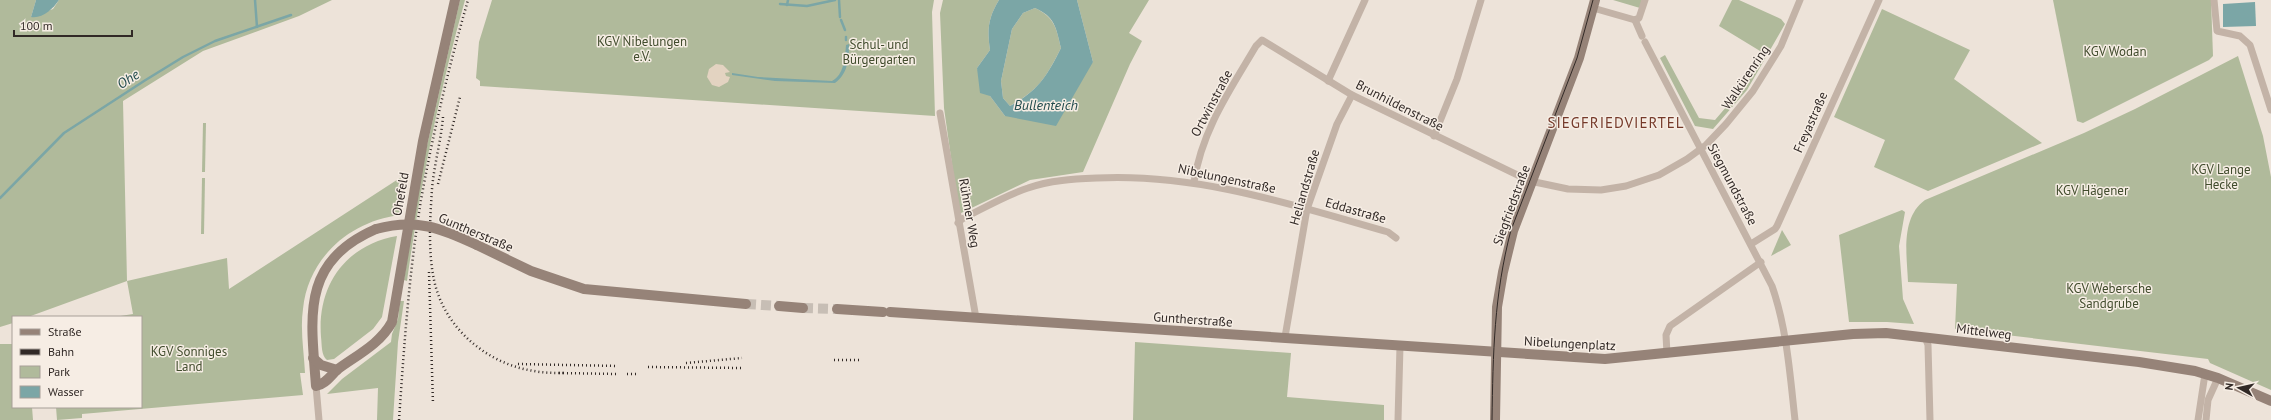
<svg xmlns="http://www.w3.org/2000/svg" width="2271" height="420" font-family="'PT Sans',sans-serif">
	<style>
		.green { fill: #b0ba9b }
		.plaza { fill: #e3d3c1 }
		.water { fill: #7ba6a6; fill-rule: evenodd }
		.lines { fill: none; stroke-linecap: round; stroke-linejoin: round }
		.stream { stroke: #7ba6a6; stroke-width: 2.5 }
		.secondary-tunnel { stroke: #c7beb5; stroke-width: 10; stroke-dasharray: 10 5; stroke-linecap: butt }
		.street { stroke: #c3b3a7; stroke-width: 7 }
		.secondary { stroke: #968378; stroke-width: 10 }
		.tram { stroke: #312926; stroke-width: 1 }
		.rail { stroke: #312926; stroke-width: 2.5; stroke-dasharray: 1 3; stroke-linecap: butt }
		.secondary-bridge { stroke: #968378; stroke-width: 10 }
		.labels { text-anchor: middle; stroke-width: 3; stroke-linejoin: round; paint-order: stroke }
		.park-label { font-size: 13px; fill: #414c2d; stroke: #f6ede4 }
		.street-label { font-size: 13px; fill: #312926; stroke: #f6ede4 }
		.water-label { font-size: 14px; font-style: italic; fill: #214b4d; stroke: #f6ede4 }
		.quarter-label { font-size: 15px; letter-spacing: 1px; fill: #753a2a; stroke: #f6ede4 }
	</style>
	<rect width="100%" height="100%" fill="#ede3d9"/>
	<g class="green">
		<path d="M 0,0 L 36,0 L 31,17 L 53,9 L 59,0 L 332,0 L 299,16 L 203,51 L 123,101 L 127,281 L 227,258 L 229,289 L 406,174 L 400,215 C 350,221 308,258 303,309 C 300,330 304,352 305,373 L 300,373 L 303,395 L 82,414 L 82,418 L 57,420 L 56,407 L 141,407 L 141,317 L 114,317 L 133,314 L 127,281 L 28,317 L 13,317 L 13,323 L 0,327 Z"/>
		<path d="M 460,0 L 465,0 C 439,93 420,186 407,281 L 404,280 L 421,172 Z"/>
		<polygon points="492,0 934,0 932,12 935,116 480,86 480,81 476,78 479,42"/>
		<path d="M 943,0 L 999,0 C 988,18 987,30 990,50 L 977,68 L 990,96 L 1005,116 L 1093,62 L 1077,0 L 1149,0 L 1129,33 L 1142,41 L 1130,64 L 1083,172 L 1030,180 L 959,214 L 944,108 L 940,13 Z"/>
		<polygon points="1613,0 1642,0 1640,8"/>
		<polygon points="1732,0 1739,0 1781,19 1785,24 1747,90 1713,129 1695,126 1660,58 1665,55 1699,118 1715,120 1745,85 1765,54 1719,26"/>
		<polygon points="2053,0 2211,0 2213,56 2209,60 2083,123 2077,121"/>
		<path d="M 1035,8 C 1055,18 1056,27 1061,48 C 1046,77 1040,89 1010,106 L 1003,98 L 1001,81 L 1012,29 L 1023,13 Z"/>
		<polygon points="1882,9 1970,50 1954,79 2042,143 1928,191 1874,167 1885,140 1834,117"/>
		<path d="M 2238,56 L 2263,136 L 2271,177 L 2271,390 L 2210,363 L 2208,359 L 1955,329 L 1957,284 L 1908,282 C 1907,256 1900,218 1925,200 L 2084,133 L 2135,109 Z"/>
		<polygon points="203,123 206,123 205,172 202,172"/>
		<polygon points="202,178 205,178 204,234 201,234"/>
		<polygon points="1902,210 1905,212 1899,246 1903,299 1914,324 1887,322 1849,322 1839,235"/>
		<polygon points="1782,230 1791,245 1771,256"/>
		<path d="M 397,236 L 382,317 L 373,329 L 334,359 L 327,360 C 321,355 322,345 321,337 C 317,286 345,245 397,236 Z"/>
		<polygon points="400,301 404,301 398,342 393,420 377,420 378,388 327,394 342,379 391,342 392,334 398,319"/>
		<polygon points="1135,342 1291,353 1287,397 1384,405 1384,420 1133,420"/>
		<polygon points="0,344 13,344 13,407 32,407 33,420 0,420"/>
	</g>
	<polygon class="plaza" points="716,64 723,65 730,72 725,73 726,76 730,77 728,82 719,87 712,85 707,77 709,69"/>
	<g class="water">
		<path d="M 36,0 L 59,0 C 53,9 42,19 31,17 Z"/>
		<path d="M 999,0 L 1077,0 L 1093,62 L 1056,126 L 1005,116 L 990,96 L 980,93 L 977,68 L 990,50 C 987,30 988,18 999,0 ZM 1035,8 C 1055,17 1056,27 1061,48 C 1047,76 1038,91 1010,106 L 1003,98 L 1001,81 L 1012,29 L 1023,13 Z"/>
		<polygon points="2255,2 2256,26 2223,27 2223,4"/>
		<path d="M 849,44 C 849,58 848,74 835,83 L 775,81 L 732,75 L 732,73 L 758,77 L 832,81 C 844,75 845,58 846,45 Z"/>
	</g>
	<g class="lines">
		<g class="stream">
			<polyline points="255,0 257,27"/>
			<polyline points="839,0 840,17"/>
			<polyline points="780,4 807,6 835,0"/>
			<polyline points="787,5 788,0"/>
			<polyline points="841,20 845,30"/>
			<polyline points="846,37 846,40"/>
			<polyline points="0,198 64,133 144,81 183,57 215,41 291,15"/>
		</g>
		<g class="secondary-tunnel">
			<polyline points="746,304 779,306"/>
			<polyline points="803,308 837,309"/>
		</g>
		<g class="street">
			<polyline points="2214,0 2217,31 2240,36 2250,45 2271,110"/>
			<polyline points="1593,8 1635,20 1639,18 1645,0"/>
			<polyline points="1635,20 1642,36"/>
			<path d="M 1645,42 L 1772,286 C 1787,329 1790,375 1795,420"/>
			<polyline points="1328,81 1365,0"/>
			<polyline points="940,113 976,318"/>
			<polyline points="1434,136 1457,79 1481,0"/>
			<path d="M 1194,182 C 1202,130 1230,90 1256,46 L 1262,40 L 1352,95 L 1530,181 L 1568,189 L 1601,190 L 1626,186 L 1659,175 L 1687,159 L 1706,145 L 1726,124 L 1753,91 L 1781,46 L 1800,0"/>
			<path d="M 958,223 L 962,219 C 984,208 1006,195 1028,188 C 1050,180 1074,179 1097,178 C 1198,173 1293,205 1388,232 L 1396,238"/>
			<polyline points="1751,244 1775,229 1777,226 1879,0"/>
			<polyline points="1285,337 1307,209 1337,124 1352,95"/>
			<polyline points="1925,337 1928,345 1930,420"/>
			<polyline points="1667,354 1666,335 1670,326 1761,262"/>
			<polyline points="316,386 319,420"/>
			<polyline points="1398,420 1400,346"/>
			<polyline points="2198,420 2205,374"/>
			<polyline points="2206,420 2208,400 2218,378"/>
		</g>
		<g class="secondary">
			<path d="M 376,229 C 300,262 311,317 316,386 C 325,385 331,375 338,369 C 357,355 380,344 392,322 L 423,141 L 455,0"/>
			<polyline points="477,245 531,271 584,289 746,304"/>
			<polyline points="779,306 803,308"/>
			<polyline points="837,309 883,312"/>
			<polyline points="890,312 1605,359 1853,334 1886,333 2139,362 2195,371 2218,378 2271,401"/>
			<polyline points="313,358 321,365 337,370"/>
			<polyline points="1495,420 1497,307 1503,272 1513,231 1579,58 1595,0"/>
		</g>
		<path class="tram" d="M 1492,420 C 1493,353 1494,295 1511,230 L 1577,58 L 1593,0"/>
		<g class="rail">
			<path d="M 443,117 C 441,141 434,165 432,189 C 430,219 428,251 434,280 C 444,328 487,364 534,371 C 544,373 554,373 564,373"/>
			<polyline points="438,184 460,97"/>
			<polyline points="429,272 433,404"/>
			<polyline points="834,360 862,360"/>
			<polyline points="686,363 742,358"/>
			<polyline points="518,364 618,366"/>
			<polyline points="648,367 743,368"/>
			<polyline points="559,373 617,374"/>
			<polyline points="627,374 639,374"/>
			<path d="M 399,420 C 404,347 409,273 421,200 C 433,133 449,66 468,0"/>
		</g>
		<path class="secondary-bridge" d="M 376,229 C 416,218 441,228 477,245"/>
	</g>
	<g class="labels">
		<g class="park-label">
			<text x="642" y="46">KGV Nibelungen<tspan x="642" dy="15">e.V.</tspan></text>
			<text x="879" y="49">Schul- und<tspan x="879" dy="15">Bürgergarten</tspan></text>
			<text x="2115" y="56">KGV Wodan</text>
			<text x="2221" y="174">KGV Lange<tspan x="2221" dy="15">Hecke</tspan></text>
			<text x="2092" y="195">KGV Hägener</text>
			<text x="2109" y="293">KGV Webersche<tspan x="2109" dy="15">Sandgrube</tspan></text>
			<text x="189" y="356">KGV Sonniges<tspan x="189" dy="15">Land</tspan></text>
		</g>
		<g class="street-label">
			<text transform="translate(1745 77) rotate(-56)" y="5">Walkürenring</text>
			<text transform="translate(1211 103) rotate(-62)" y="5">Ortwinstraße</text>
			<text transform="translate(1400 105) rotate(27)" y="5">Brunhildenstraße</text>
			<text transform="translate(1810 122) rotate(-66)" y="5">Freyastraße</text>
			<text transform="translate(1227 178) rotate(12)" y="5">Nibelungenstraße</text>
			<text transform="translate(1733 184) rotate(62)" y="5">Siegmundstraße</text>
			<text transform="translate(1304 187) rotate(-74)" y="5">Heliandstraße</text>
			<text transform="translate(400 194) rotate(-80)" y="5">Ohefeld</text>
			<text transform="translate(1511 205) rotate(-70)" y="5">Siegfriedstraße</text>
			<text transform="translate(1356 210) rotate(16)" y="5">Eddastraße</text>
			<text transform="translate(970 213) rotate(80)" y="5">Rühmer Weg</text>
			<text transform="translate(476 232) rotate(23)" y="5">Guntherstraße</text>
			<text transform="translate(1193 319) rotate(4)" y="5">Guntherstraße</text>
			<text transform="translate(1984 331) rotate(7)" y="5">Mittelweg</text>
			<text transform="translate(1570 343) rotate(3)" y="5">Nibelungenplatz</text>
		</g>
		<g class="water-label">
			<text transform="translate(128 79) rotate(-33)" y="5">Ohe</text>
			<text x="1046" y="110">Bullenteich</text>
		</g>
		<g class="quarter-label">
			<text x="1616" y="128">SIEGFRIEDVIERTEL</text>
		</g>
	</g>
	<rect x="12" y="316" width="130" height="92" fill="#f6ede4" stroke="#a79f98"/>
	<rect x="20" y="329" width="20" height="6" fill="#968378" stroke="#a79f98"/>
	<text x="48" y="336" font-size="12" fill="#312926">Straße</text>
	<rect x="20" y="349" width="20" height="6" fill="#312926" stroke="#a79f98"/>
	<text x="48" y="356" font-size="12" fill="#312926">Bahn</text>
	<rect x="20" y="366" width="20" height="12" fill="#b0ba9b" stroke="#a79f98"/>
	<text x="48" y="376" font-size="12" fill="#312926">Park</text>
	<rect x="20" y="386" width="20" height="12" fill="#7ba6a6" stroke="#a79f98"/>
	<text x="48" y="396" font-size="12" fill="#312926">Wasser</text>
	<g transform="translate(2239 388) rotate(278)" stroke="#f6ede4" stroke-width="3" paint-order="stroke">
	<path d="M0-3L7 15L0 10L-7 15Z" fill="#312926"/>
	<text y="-6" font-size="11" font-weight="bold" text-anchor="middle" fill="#312926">N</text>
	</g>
	<path d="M14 30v6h118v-6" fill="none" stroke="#312926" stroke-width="2"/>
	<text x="20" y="30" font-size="12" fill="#312926" stroke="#f6ede4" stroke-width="3" paint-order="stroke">100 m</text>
</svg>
